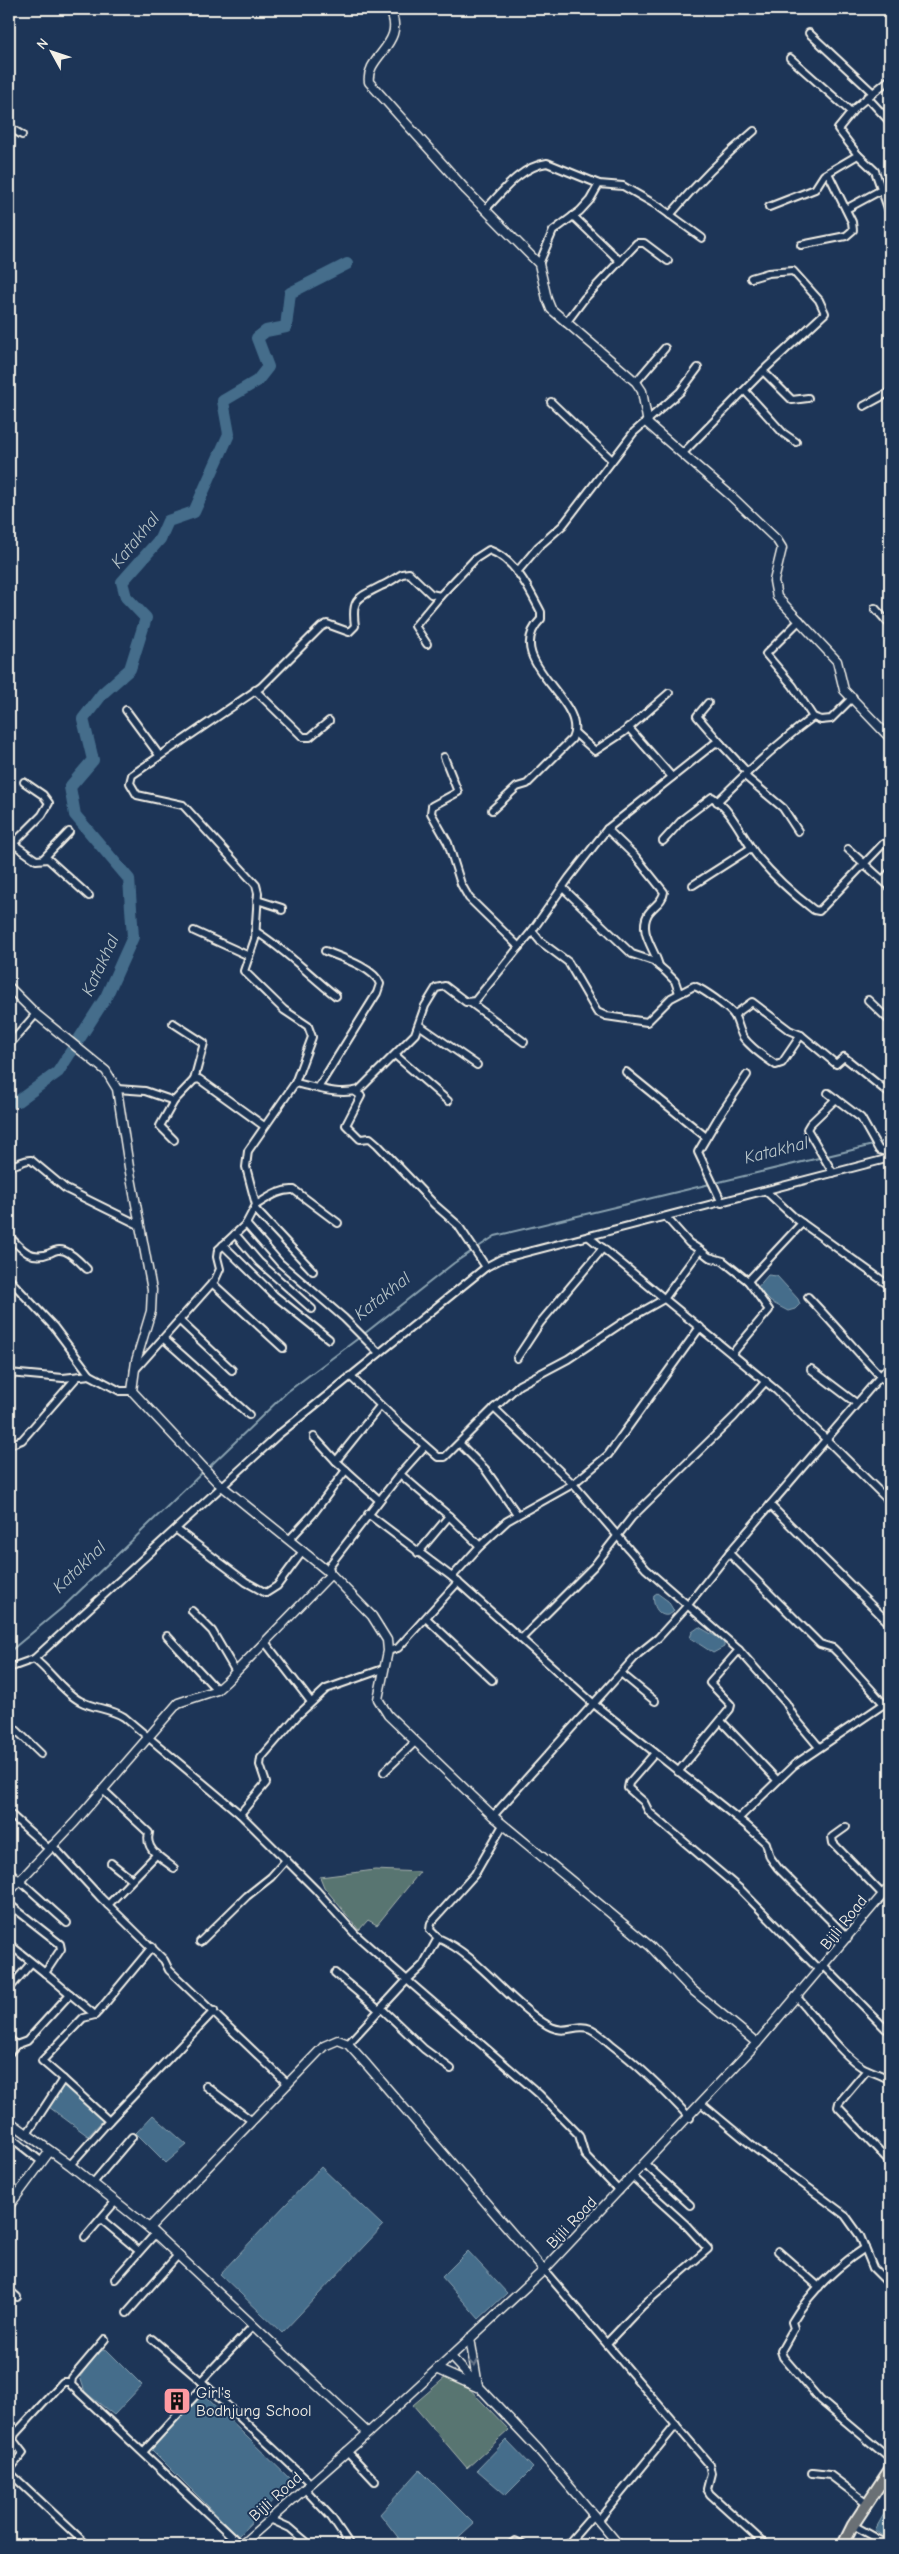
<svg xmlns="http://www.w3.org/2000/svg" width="899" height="2554" font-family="'Comic Neue',sans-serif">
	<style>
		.green { fill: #597471; stroke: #a6b2ac }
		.water { fill: #446d8b; stroke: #8aa2b0 }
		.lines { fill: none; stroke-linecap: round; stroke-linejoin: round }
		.stream { stroke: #8aa2b0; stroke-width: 2 }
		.river { stroke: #446d8b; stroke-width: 12 }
		.minor-casing { stroke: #f4f1e8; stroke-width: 10 }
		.tertiary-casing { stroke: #f4f1e8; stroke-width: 11 }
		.primary-casing { stroke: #f4f1e8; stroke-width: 14 }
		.minor { stroke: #1d3557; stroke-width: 6 }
		.tertiary { stroke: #1d3557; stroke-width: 8 }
		.primary { stroke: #6a7074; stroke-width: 10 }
		.oneway { stroke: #68778a }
		.labels { text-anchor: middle; stroke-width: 4; stroke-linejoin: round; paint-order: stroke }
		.street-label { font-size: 16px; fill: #f4f1e8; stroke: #1d3557 }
		.poi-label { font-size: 16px; fill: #f4f1e8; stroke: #1d3557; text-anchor: start }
		.water-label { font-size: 18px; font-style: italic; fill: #b6c3c7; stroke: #1d3557 }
	</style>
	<rect width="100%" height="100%" fill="#1d3557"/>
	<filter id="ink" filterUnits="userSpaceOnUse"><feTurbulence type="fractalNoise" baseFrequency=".02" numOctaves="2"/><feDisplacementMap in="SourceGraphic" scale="10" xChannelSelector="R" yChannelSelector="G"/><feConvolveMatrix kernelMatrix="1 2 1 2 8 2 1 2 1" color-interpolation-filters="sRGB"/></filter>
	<g filter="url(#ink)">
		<g class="green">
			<polygon points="375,1870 420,1872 377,1925 368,1920 359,1930 324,1887 320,1877"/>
			<polygon points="447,2376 462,2381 509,2430 467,2468 413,2405"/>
		</g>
		<g class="water">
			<polygon points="768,1275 777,1276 798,1299 800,1304 795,1309 788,1311 771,1302 757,1288"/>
			<path d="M 657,1593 L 668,1601 L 674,1611 C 663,1623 651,1607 654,1595 Z"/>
			<polygon points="699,1627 724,1641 724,1647 713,1653 690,1638 692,1632"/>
			<polygon points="63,2083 104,2119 88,2136 49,2107"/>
			<polygon points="153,2115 187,2145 166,2163 136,2133"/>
			<polygon points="321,2167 383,2226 282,2333 220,2274"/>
			<polygon points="468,2251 507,2293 479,2319 442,2277"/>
			<polygon points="106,2349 142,2385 114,2415 85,2392 80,2377 97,2353"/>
			<polygon points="203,2394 292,2481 238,2536 150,2448"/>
			<polygon points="506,2440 533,2468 506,2495 477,2470"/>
			<polygon points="420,2470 474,2524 451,2545 404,2545 380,2514"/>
			<polygon points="890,2503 890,2540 875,2530"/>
		</g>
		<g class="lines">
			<g class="stream">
				<polyline points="878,1143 890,1140"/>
				<polyline points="715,1183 873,1145"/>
				<polyline points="364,1334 454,1263 495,1236 710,1184"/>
				<polyline points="207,1469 287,1392 360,1337"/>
				<polyline points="9,1652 62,1608 203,1472"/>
			</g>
			<polyline class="river" points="9,1102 18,1101 58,1072 106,997 133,937 129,879 75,815 70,787 93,760 83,719 103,693 130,669 146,618 126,597 122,582 160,539 168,521 194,512 229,434 223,401 257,381 268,367 257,338 266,331 286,327 290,293 347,264"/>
			<defs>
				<g id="minor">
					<polyline points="809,33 872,92"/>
					<polyline points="790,58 851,112"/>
					<polyline points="890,79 856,107 838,129 858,155 875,171 890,214"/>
					<polyline points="867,97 890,122"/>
					<polyline points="9,127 22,135"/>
					<polyline points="769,207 815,189 824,175 858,155"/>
					<polyline points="846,209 883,189"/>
					<path d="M 485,210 C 503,191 520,167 547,163 L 599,184 L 623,186 L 658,206 L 702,238"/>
					<path d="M 670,215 C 696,184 723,157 754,131"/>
					<polyline points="573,216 620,261"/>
					<polyline points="801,245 846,236 853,230 852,222 828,173"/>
					<polyline points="539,264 553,231 580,211 590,200 599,184"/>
					<polyline points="566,323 584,299 637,243 644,243 668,261"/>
					<polyline points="763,371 792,400 808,398"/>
					<polyline points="636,382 665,348"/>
					<polyline points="745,391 783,433 796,442"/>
					<polyline points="551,402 612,460"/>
					<polyline points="864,406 890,392"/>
					<polyline points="683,453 766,368 825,313 819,300 793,271 768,273 751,278"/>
					<polyline points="517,572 538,547 563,525 634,432 680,392 698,368"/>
					<polyline points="875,608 890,625"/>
					<polyline points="800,620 766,654 793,686 813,717"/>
					<polyline points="427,644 415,626 440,596"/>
					<polyline points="255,690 303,737 310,737 329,721"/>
					<polyline points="708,703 697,716 721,744"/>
					<polyline points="126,710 159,755"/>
					<polyline points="628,727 672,777"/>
					<polyline points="575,733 595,751 624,732 669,693"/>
					<polyline points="444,757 458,792 432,806 431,813 448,843 461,884 469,898 519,947"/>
					<path d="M 717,802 C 747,772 779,742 813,717 L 821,720 L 831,719 L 853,697"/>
					<path d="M 607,829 L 636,857 L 664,892 C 663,902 653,906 648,914 C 638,932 655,949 659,966"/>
					<path d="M 663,841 L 683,819 L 712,797 C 732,810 743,838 757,856 C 774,877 793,894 814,910 L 819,911 L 883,844"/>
					<polyline points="12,845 42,815 49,803 43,795 24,782"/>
					<polyline points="9,848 15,845 36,860 48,859 89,896"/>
					<polyline points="848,849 890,887"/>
					<polyline points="44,858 69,832"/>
					<polyline points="883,880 890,872"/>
					<polyline points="693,885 751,848"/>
					<polyline points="563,888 632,954 653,961 666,972 675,981 679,993"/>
					<polyline points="257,900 282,908 282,910"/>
					<polyline points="194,931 249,956"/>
					<path d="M 255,931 C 285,949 309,975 336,996"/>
					<path d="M 532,931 L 541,942 L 568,962 L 597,1012 L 606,1016 L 647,1022 L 671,998 L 694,986 C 703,989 728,1007 734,1015 C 738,1022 739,1030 743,1037 C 751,1048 764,1057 776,1065 L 782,1063 L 801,1035 L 836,1064 L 844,1057 L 890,1094"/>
					<polyline points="868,1000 890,1021"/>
					<polyline points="471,1003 524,1042"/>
					<polyline points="734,1015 752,1002 789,1030 801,1035"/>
					<polyline points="173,1023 204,1043 194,1080"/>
					<polyline points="419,1025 477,1065"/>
					<polyline points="9,1045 36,1014"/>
					<polyline points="395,1055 448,1101"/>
					<polyline points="626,1072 706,1137"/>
					<path d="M 295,1083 C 315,1087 338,1096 359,1090 L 415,1034 L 425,1006 L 436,988 L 445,986 L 466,1002 L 475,1001 L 532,931 L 569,878 L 607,829 L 715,743 L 721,744 L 747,772 L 746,777 L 783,808 L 798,831"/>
					<path d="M 318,1088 L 377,993 L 380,984 C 375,968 340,957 325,951"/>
					<polyline points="117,1089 145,1091 174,1101 194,1080 199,1079 264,1126"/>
					<polyline points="354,1091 361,1096 346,1125 360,1139 370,1138 377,1144 435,1205 458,1225 486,1267"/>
					<polyline points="828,1093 861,1118 879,1150 890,1153"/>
					<polyline points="174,1101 160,1126 174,1140"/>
					<path d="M 9,1165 C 18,1166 23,1159 31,1160 L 66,1189 L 139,1225"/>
					<polyline points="833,1173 807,1129 810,1124 836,1099"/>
					<polyline points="766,1191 795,1218 890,1286"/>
					<polyline points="722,1203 698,1152 718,1118 747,1075"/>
					<path d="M 256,1205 C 268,1198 279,1189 294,1190 L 338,1223"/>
					<polyline points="255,1209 313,1271"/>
					<polyline points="666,1217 689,1243 700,1250"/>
					<polyline points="246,1224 280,1263 344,1318 379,1353"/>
					<polyline points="235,1234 259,1262 312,1309"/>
					<path d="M 9,1236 C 21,1249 31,1261 50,1253 C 56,1250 59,1249 65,1251 C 73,1254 81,1263 87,1269"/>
					<polyline points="589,1237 777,1391 890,1502"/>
					<polyline points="223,1245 274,1295 329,1339"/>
					<polyline points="9,1279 54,1327 90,1375 120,1391 132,1391"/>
					<polyline points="212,1283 283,1348"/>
					<path d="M 808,1297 C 836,1326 861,1357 890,1386"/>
					<polyline points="180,1321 232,1370"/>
					<polyline points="164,1339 249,1415"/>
					<polyline points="732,1354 769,1310 748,1281"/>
					<polyline points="517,1358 540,1323 603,1248"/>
					<polyline points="811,1369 856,1403"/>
					<path d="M 134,1371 L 215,1280 L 220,1269 L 217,1257 L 218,1250 L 246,1224 L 256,1205 L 246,1167 L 248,1151 L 295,1083 L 312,1037 L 308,1026 L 284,1010 L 244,971 L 255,939 L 258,893 L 256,885 L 183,805 L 137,795 L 130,783 L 132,775 L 261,687 L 321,627 L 327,624 L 349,632 L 355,626 C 351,598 358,598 381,586 C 389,583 395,578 402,574 L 409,573 L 431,594 L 440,596 L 475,559 L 489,550 C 515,559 529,589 541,612 L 541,619 C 499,662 590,700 572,739 L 527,784 L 517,787 L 492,810"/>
					<polyline points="9,1373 63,1378 90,1375"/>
					<polyline points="350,1376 398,1422 438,1457 445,1457 494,1408 573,1484 646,1569 739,1650 786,1703 794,1717 819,1747"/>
					<polyline points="494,1408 519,1385 568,1359 625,1321 664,1299 700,1250 709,1257 723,1261 748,1281 802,1223"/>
					<polyline points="314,1437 336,1461 379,1500"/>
					<polyline points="460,1444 485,1469 517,1514"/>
					<polyline points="9,1445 22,1440 77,1377"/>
					<polyline points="336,1461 380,1406"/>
					<polyline points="400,1474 449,1516 480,1546"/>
					<polyline points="770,1505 890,1624"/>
					<polyline points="368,1514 452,1577 595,1705 746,1825 766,1843 770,1857 778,1868 848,1938"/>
					<polyline points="177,1530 246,1582 266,1593 277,1586 303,1551"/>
					<polyline points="289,1540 313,1514 346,1470"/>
					<polyline points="418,1553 449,1516"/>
					<polyline points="729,1553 820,1644 833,1648 840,1655 884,1704 794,1765 739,1818"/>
					<polyline points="331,1574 329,1566 400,1474 425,1446"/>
					<polyline points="452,1577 480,1546 507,1521 573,1484 608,1455 700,1327"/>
					<polyline points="192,1611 212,1631 236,1672"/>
					<polyline points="427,1619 492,1680"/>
					<polyline points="167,1636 217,1690"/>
					<polyline points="521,1639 594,1566 632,1517 734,1417 766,1381"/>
					<polyline points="265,1642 311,1702"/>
					<polyline points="388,1651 398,1648 458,1582"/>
					<polyline points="34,1659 278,1435 486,1267 501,1259 890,1158"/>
					<path d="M 9,1668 L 34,1659 C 50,1671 63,1692 80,1701 C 95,1709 110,1708 124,1717 L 240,1814 L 316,1890 L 355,1934 L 407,1980 L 348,2044"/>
					<polyline points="622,1674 655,1701"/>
					<polyline points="721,1721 777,1780"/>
					<polyline points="9,1723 41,1754"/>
					<polyline points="655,1753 629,1783 628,1788 644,1802 649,1812 741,1890 820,1971"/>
					<polyline points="384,1772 414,1743"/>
					<polyline points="678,1772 730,1709 731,1705 710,1683 739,1650"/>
					<path d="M 103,1790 L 149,1833 C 144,1850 163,1859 174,1868"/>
					<polyline points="9,1813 49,1849"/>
					<polyline points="240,1814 266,1783 260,1765 261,1758 298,1715 326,1689 383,1669"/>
					<polyline points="493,1816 638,1654 658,1638 687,1606 729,1553 890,1365"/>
					<polyline points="846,1827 832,1837 833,1843 883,1895"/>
					<polyline points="52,1845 101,1898 164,1960 169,1970 288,2084"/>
					<polyline points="111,1863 131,1879"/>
					<polyline points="9,1871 67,1923"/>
					<polyline points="9,1904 60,1944 61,1949 45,1973 95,2015"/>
					<polyline points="108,1905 157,1854"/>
					<polyline points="438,1938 430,1930 431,1923 475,1874 503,1825"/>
					<polyline points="200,1942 247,1896 271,1877 286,1860"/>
					<polyline points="9,1944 45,1973"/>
					<polyline points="824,1966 886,2029 890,2025"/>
					<polyline points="335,1973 379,2010"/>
					<polyline points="9,1989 31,1963"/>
					<path d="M 796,1996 C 812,2014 845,2060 866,2069 C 874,2073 882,2075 890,2080"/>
					<polyline points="381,2008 424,2049 451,2069"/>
					<polyline points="9,2038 16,2045 27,2041 70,1994"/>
					<polyline points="9,2053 16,2045"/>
					<polyline points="867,2070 839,2103 838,2107 890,2162"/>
					<polyline points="63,2079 42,2061 83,2018 95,2015 98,2012 152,1947"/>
					<polyline points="206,2086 252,2121"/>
					<polyline points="702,2104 756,2149 845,2215 860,2236 873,2268 890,2285"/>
					<polyline points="27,2134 63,2079 109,2121"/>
					<polyline points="9,2136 42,2162"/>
					<polyline points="645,2164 690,2205"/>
					<polyline points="70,2165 109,2121 214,2011"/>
					<polyline points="93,2183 132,2137"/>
					<path d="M 619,2191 L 585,2155 L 579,2135 L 539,2094 L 407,1980 L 423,1965 L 438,1938 C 479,1956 506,1999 544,2023 C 566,2038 574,2022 591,2029 C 599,2033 606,2040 612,2045 C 641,2067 665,2091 690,2118"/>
					<polyline points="101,2219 139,2251"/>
					<polyline points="85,2237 115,2202"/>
					<path d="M 865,2248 C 836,2267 810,2292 792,2322 L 794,2328 L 781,2351 L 783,2357 L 820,2400 L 890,2459"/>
					<polyline points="778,2251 819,2287"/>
					<polyline points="544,2270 709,2464 711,2473 707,2489 710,2494 766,2545"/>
					<polyline points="115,2279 155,2234"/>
					<polyline points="9,2290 17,2297"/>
					<polyline points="127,2313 178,2255"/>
					<polyline points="105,2339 72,2378 71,2385 241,2545"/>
					<polyline points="152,2339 201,2381 310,2483"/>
					<polyline points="607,2343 642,2306 708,2249 686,2225 633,2177"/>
					<polyline points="201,2381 253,2326"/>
					<polyline points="347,2451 375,2481"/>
					<polyline points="143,2452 205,2385"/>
					<polyline points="9,2470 23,2453 13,2440 15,2434 63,2382 70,2382"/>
					<polyline points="9,2472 87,2545"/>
					<polyline points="812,2473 830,2475 867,2503"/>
					<polyline points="881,2483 890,2489"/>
					<polyline points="304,2488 331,2517 350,2545"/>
					<polyline points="270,2519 290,2528 310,2545"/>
					<polyline points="598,2521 676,2425"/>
					<polyline points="853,2525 889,2545"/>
					<polyline points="510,2545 515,2541 523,2545"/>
					<polyline points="567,2545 593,2515"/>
				</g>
				<g id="tertiary">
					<path d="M 389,9 C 409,43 365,56 369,82 L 466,190 L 539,264 L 547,299 L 551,309 L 636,382 L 642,391 L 648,424 L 730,495 L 777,540 L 782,548 L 774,581 L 777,597 L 837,661 L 844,690 L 890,738"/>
					<polyline points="9,987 36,1014 106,1071 117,1089 129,1167 152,1290 151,1311 136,1361 132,1391 217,1482 331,1574 372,1616 387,1640 388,1651 378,1699 388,1715 493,1816 650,1946 690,1988 757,2043"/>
					<polyline points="9,1892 75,1822 178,1703 217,1690 227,1681 331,1574"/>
					<polyline points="9,2121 70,2165 149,2228 368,2433"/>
					<polyline points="9,2206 50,2151"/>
					<polyline points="149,2228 324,2046 338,2040 348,2044 367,2065 544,2270"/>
					<polyline points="470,2338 478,2386"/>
					<polyline points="451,2357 538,2449 619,2545"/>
					<polyline points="437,2369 477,2387"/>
					<polyline points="241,2545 368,2433 544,2270 757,2043 890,1886"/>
				</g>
				<polyline id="primary" points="843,2545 853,2525 890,2469"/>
			</defs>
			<use href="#minor" class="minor-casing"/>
			<use href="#tertiary" class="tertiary-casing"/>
			<use href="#primary" class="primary-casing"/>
			<use href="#minor" class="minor"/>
			<use href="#tertiary" class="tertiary"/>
			<use href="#primary" class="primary"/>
		</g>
		<defs><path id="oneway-chevron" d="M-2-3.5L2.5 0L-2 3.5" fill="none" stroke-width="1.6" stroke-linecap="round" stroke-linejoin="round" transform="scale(1.25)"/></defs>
		<use class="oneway" href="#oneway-chevron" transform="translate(474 2363) rotate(81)"/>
	</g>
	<defs>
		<symbol id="building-square" viewBox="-11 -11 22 22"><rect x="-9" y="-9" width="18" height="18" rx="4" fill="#ff9aa2" stroke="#1d3557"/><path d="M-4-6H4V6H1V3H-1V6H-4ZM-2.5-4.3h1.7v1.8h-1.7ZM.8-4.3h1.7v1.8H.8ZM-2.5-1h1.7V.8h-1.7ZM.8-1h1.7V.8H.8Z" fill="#111"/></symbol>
	</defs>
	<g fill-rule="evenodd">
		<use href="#building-square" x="161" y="2385" width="32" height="32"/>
	</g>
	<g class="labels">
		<g class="street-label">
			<text transform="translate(843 1922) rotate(-51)" y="6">Bijli Road</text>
			<text transform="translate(571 2222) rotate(-46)" y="6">Bijli Road</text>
			<text transform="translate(275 2496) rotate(-42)" y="6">Bijli Road</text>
		</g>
		<g class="poi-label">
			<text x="196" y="2398">Girl's<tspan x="196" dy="18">Bodhjung School</tspan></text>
		</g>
		<g class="water-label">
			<text transform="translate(135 540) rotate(-51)" y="6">Katakhal</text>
			<text transform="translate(100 965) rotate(-65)" y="6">Katakhal</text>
			<text transform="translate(776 1150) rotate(-14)" y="6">Katakhal</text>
			<text transform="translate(382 1296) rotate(-38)" y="6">Katakhal</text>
			<text transform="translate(79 1567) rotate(-44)" y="6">Katakhal</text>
		</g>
	</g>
	<rect width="899" height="2554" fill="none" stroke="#1d3557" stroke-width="30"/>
	<rect x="15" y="15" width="869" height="2524" fill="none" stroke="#f4f1e8" stroke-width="2" filter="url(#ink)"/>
	<g transform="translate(52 52) rotate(310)" stroke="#1d3557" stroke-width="4" paint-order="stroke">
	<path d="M0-4L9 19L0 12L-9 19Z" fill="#f4f1e8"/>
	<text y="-8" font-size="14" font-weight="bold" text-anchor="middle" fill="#f4f1e8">N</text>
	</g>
</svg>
